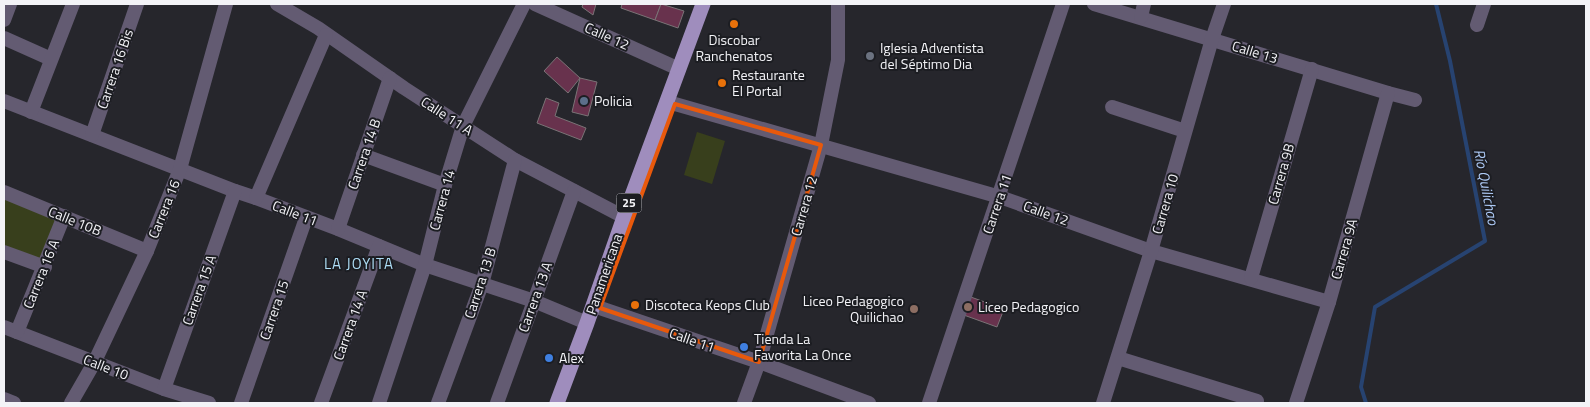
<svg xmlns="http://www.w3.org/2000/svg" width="1590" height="407" font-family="'Titillium Web',sans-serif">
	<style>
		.green { fill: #383f1c }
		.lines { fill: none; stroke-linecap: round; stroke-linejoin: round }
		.stream { stroke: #274371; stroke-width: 4 }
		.building { fill: #68324d; stroke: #7a7376 }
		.minor { stroke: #635b72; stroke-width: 14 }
		.major { stroke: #9f8dbd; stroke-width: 15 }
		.marked { fill: none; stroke: #e8590c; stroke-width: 4; stroke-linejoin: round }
		.food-dot { fill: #e8710a; stroke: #1c1d22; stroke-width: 2 }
		.worship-dot { fill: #6b7280; stroke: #1c1d22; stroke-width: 2 }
		.service-dot { fill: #5c6f8a; stroke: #1c1d22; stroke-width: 2 }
		.education-dot { fill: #8d6e63; stroke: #1c1d22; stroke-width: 2 }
		.shop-dot { fill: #3f7fe0; stroke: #1c1d22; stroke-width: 2 }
		.labels { text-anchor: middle; stroke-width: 4; stroke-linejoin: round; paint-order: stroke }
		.shield { fill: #1c1d22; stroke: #b2b3b7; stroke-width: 1 }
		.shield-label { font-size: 12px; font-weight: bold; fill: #f3f3f7 }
		.street-label { font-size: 14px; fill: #f3f3f7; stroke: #1c1d22 }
		.poi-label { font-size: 14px; fill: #f3f3f7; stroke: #1c1d22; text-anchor: start }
		.water-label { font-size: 15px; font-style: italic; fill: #adc9f5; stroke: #1c1d22 }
		.neighbourhood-label { font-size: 15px; letter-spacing: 1px; fill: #adddf5; stroke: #1c1d22 }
	</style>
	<rect width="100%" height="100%" fill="#26262c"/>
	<g class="green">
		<polygon points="697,132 725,141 712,184 684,175"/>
		<polygon points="4,196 58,219 41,264 4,250"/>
	</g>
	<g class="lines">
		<polyline class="stream" points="1366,403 1361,387 1375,307 1485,241 1450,61 1436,4"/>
	</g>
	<g class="building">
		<polygon points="583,4 596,4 593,15 582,7"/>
		<polygon points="622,4 661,4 655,20 621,8"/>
		<polygon points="661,4 684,11 678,28 655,20"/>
		<polygon points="557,57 580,78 568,93 544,71"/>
		<polygon points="580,78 597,82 588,116 572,112"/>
		<polygon points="546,98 559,103 555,116 586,128 581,140 537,123"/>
		<polygon points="968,296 1004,309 997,327 961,314"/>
	</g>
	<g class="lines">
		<g class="minor">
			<polyline points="277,4 318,28 404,88 515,160 624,217"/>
			<polyline points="535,4 679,69"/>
			<polyline points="1094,4 1388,93 1415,100"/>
			<polyline points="1141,17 1144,4"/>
			<polyline points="4,20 10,4"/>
			<polyline points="1477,25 1484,4"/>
			<polyline points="4,38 51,59"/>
			<polyline points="4,101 235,191 256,198 338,229 425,265 534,301 587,323"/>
			<polyline points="675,104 1000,197 1151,251 1329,302"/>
			<polyline points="1112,107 1185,131"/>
			<polyline points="31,112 73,4"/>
			<polyline points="92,135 137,4"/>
			<polyline points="363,155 445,185"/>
			<polyline points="4,192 147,251"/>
			<polyline points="256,198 326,35"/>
			<polyline points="338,229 390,78"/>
			<polyline points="4,252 45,267"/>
			<polyline points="1251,278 1312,69"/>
			<polyline points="600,308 759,362 869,403"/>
			<polyline points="4,327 164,389 209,403"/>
			<polyline points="17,332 64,216"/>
			<polyline points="1118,358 1257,401"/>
			<polyline points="164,389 235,191"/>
			<polyline points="4,399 14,403"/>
			<polyline points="71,403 94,363 147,251 180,169 226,4"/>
			<polyline points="241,403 306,218"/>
			<polyline points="321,403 379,246"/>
			<polyline points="379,403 425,265 445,185 463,126 524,4"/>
			<polyline points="438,403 482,284 515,160"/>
			<polyline points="497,403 574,191"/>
			<polyline points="744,403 759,362 821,145 838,60 838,4"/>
			<polyline points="929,403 1063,4"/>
			<polyline points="1103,403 1151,251 1212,39 1224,4"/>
			<polyline points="1296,403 1329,302 1388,93"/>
		</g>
		<polyline class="major" points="557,403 587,323 624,217 703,4"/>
	</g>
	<path class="marked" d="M 675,104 L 821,145 L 759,362 L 600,308 Z"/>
	<g class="food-dot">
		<circle cx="734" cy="24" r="5"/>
		<circle cx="722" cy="83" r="5"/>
		<circle cx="635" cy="305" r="5"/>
	</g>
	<circle class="worship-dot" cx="870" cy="56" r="5"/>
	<circle class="service-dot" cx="584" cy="101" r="5"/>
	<g class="education-dot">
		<circle cx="968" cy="307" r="5"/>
		<circle cx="914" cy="309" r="5"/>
	</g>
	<g class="shop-dot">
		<circle cx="744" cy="347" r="5"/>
		<circle cx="549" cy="358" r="5"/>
	</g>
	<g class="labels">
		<rect class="shield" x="616.5" y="193.5" width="25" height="19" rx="4"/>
		<g class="shield-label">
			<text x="629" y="207">25</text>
		</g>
		<g class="street-label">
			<text transform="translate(607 36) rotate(24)" y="5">Calle 12</text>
			<text transform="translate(1255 52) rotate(17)" y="5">Calle 13</text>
			<text transform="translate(115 69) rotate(-71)" y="5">Carrera 16 Bis</text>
			<text transform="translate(447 116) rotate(33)" y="5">Calle 11 A</text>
			<text transform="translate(364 154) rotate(-71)" y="5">Carrera 14 B</text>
			<text transform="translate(1281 174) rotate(-74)" y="5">Carrera 9B</text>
			<text transform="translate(442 200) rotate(-75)" y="5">Carrera 14</text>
			<text transform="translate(997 204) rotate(-71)" y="5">Carrera 11</text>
			<text transform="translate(1165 204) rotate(-74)" y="5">Carrera 10</text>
			<text transform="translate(804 206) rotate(-74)" y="5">Carrera 12</text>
			<text transform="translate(164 209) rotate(-68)" y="5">Carrera 16</text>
			<text transform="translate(295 213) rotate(21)" y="5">Calle 11</text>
			<text transform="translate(1046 213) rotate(20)" y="5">Calle 12</text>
			<text transform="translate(75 221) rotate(22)" y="5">Calle 10B</text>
			<text transform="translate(1344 249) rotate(-74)" y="5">Carrera 9A</text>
			<text transform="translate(41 274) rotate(-68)" y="5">Carrera 16 A</text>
			<text transform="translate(604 274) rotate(-71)" y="5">Panamericana</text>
			<text transform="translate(480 283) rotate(-72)" y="5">Carrera 13 B</text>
			<text transform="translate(199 290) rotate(-70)" y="5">Carrera 15 A</text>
			<text transform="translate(535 297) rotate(-70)" y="5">Carrera 13 A</text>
			<text transform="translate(274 310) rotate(-71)" y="5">Carrera 15</text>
			<text transform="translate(350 325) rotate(-70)" y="5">Carrera 14 A</text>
			<text transform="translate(692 340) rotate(19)" y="5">Calle 11</text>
			<text transform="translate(106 367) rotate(21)" y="5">Calle 10</text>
		</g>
		<g class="poi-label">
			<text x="734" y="45" text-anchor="middle">Discobar<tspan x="734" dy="16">Ranchenatos</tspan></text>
			<text x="880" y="53">Iglesia Adventista<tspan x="880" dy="16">del Séptimo Dia</tspan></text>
			<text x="732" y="80">Restaurante<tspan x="732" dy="16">El Portal</tspan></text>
			<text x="594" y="106">Policia</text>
			<text x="904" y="306" text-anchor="end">Liceo Pedagogico<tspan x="904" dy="16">Quilichao</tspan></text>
			<text x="645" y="310">Discoteca Keops Club</text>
			<text x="978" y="312">Liceo Pedagogico</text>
			<text x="754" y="344">Tienda La<tspan x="754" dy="16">Favorita La Once</tspan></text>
			<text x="559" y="363">Alex</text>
		</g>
		<g class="water-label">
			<text transform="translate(1486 187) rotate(79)" y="5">Río Quilichao</text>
		</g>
		<g class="neighbourhood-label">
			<text x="359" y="269">LA JOYITA</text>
		</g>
	</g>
	<rect width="1590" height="407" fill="none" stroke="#f3f3f7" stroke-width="10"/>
</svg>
